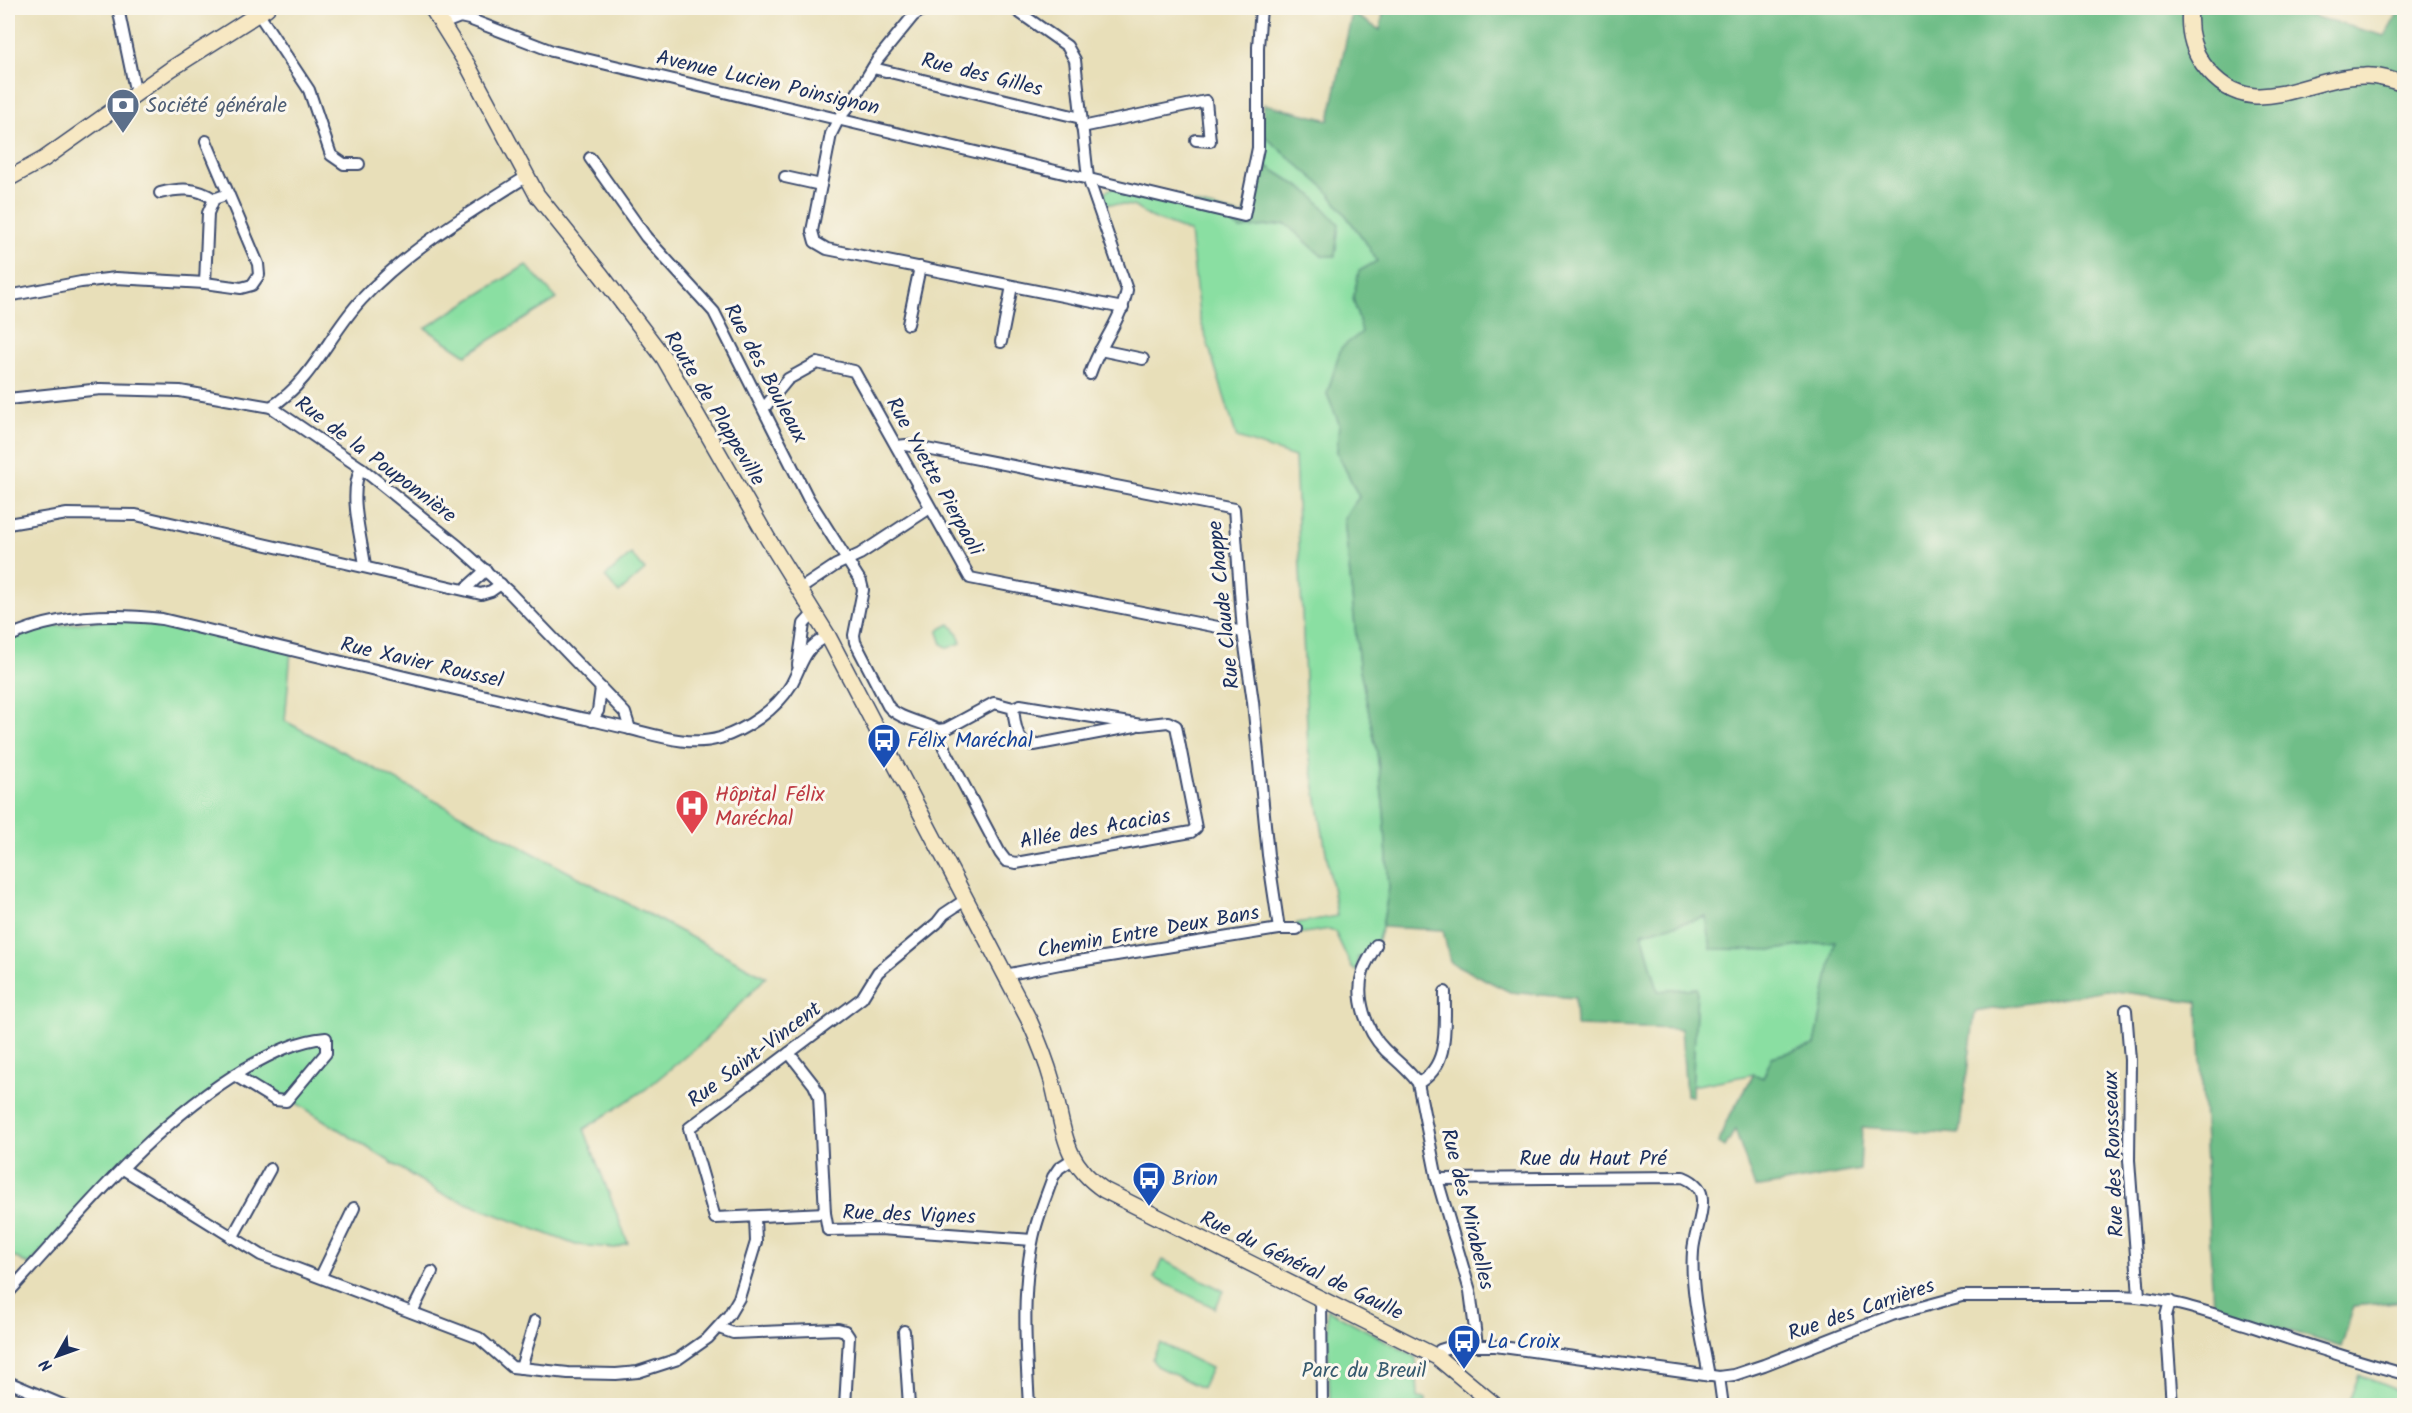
<svg xmlns="http://www.w3.org/2000/svg" width="2412" height="1413" font-family="Kalam,sans-serif">
	<style>
		.green { fill: #8adfa2; stroke: #528780; stroke-width: 1.5 }
		.forest { fill: #6fbe88; stroke: #457673; stroke-width: 1.5 }
		.lines { fill: none; stroke-linecap: round; stroke-linejoin: round }
		.street-casing { stroke: #3a496c; stroke-width: 14 }
		.secondary-casing { stroke: #3a496c; stroke-width: 18 }
		.street { stroke: #fff; stroke-width: 10 }
		.secondary { stroke: #f7e8c3; stroke-width: 15 }
		.labels { text-anchor: middle; stroke-width: 6; stroke-linejoin: round; paint-order: stroke }
		.street-label { font-size: 21px; fill: #1b2f5e; stroke: #fbf7ec }
		.service-label { font-size: 21px; fill: #4e5e75; stroke: #fbf7ec; text-anchor: start }
		.transit-label { font-size: 21px; fill: #164399; stroke: #fbf7ec; text-anchor: start }
		.health-label { font-size: 21px; fill: #be3a42; stroke: #fbf7ec; text-anchor: start }
		.park-label { font-size: 21px; fill: #375b6f; stroke: #fbf7ec }
	</style>
	<rect width="100%" height="100%" fill="#fbf7ec"/>
	<filter id="ink" filterUnits="userSpaceOnUse"><feTurbulence type="fractalNoise" baseFrequency=".0167" numOctaves="2"/><feDisplacementMap in="SourceGraphic" scale="12" xChannelSelector="R" yChannelSelector="G"/><feConvolveMatrix kernelMatrix="1 2 1 2 8 2 1 2 1" color-interpolation-filters="sRGB"/></filter>
	<filter id="wash" filterUnits="userSpaceOnUse"><feTurbulence type="fractalNoise" baseFrequency=".008" numOctaves="4" result="noise"/><feDisplacementMap in="SourceGraphic" scale="24" xChannelSelector="R" yChannelSelector="G"/><feGaussianBlur stdDeviation="1.35" result="paint"/><feColorMatrix in="noise" values="0 0 0 0 0 0 0 0 0 0 0 0 0 0 0 0 0 1.4 0 .05"/><feComposite in="paint" operator="in"/></filter>
	<g filter="url(#wash)">
		<rect width="100%" height="100%" fill="#e8dfb9"/>
		<g class="green">
			<polygon points="1261,133 1326,189 1365,241 1377,261 1353,298 1362,332 1327,394 1339,423 1337,452 1359,497 1344,518 1359,665 1377,752 1384,812 1389,888 1382,927 1376,945 1363,957 1358,957 1357,972 1352,968 1335,932 1330,929 1298,934 1296,923 1337,916 1308,747 1295,457 1237,438 1199,315 1190,232 1150,217 1133,206 1104,203 1102,197 1106,191 1118,185 1230,212 1240,229 1286,224 1322,256 1311,194 1257,160"/>
			<polygon points="526,265 557,299 466,355 425,328"/>
			<polygon points="631,554 645,570 619,593 605,577"/>
			<polygon points="136,616 291,651 285,721 766,977 705,1040 646,1089 584,1129 628,1243 616,1248 576,1245 440,1193 274,1089 262,1087 248,1078 248,1073 241,1069 133,1153 29,1265 8,1253 8,637 24,630"/>
			<polygon points="950,624 957,632 961,643 948,648 942,644 938,632 942,628"/>
			<polygon points="1707,917 1774,950 1836,940 1815,1045 1772,1057 1762,1079 1754,1074 1692,1086 1697,988 1658,991 1642,933"/>
			<polygon points="1163,1260 1224,1291 1215,1308 1154,1278"/>
			<polygon points="1327,1309 1416,1357 1418,1398 1426,1399 1426,1403 1418,1403 1418,1406 1330,1405"/>
			<polygon points="1160,1343 1211,1368 1202,1388 1156,1366 1152,1359"/>
			<polygon points="2359,1375 2404,1393 2404,1405 2360,1405 2349,1401"/>
		</g>
		<g class="forest">
			<polygon points="1384,8 2282,8 2385,36 2401,8 2404,8 2404,1301 2354,1306 2341,1347 2213,1307 2198,1002 2107,990 1975,1012 1959,1134 1862,1127 1860,1170 1755,1188 1735,1130 1725,1147 1719,1143 1725,1124 1754,1074 1763,1078 1772,1057 1815,1045 1835,941 1774,950 1711,949 1706,917 1642,933 1658,991 1697,988 1692,1096 1686,1095 1681,1029 1576,1026 1575,998 1510,992 1450,962 1443,930 1382,927 1389,888 1384,812 1377,752 1359,665 1344,518 1359,497 1337,452 1339,423 1327,394 1341,348 1362,332 1353,298 1359,271 1377,261 1365,241 1326,189 1261,133 1264,104 1329,120 1352,13 1380,30"/>
			<polygon points="1257,160 1311,194 1339,224 1335,256 1322,256 1286,224 1240,229 1229,221 1230,212 1244,216"/>
		</g>
	</g>
	<g filter="url(#ink)">
		<g class="lines">
			<defs>
				<g id="street">
					<polyline points="118,8 134,85 139,92"/>
					<polyline points="925,8 913,16 878,59 850,105 839,118 831,134 812,231 815,242 827,249 1123,308"/>
					<path d="M 1013,8 L 1067,46 L 1075,60 L 1088,178 L 1127,290 C 1121,321 1100,344 1090,374"/>
					<polyline points="258,13 309,90 331,155 344,164 359,164"/>
					<polyline points="442,24 460,17 469,19 552,51 1244,216 1258,148 1258,47 1261,8"/>
					<polyline points="873,68 1081,118"/>
					<polyline points="1082,127 1206,101 1210,141 1196,140"/>
					<path d="M 590,158 L 646,237 L 714,312 L 808,498 L 861,582 L 863,590 L 854,635 L 855,642 L 888,706 C 898,719 923,722 938,730 L 939,738 L 1000,853 L 1006,861 L 1016,863 L 1191,832 L 1196,828 L 1176,726 L 1168,722 L 1141,725 L 1020,705 L 1013,708"/>
					<path d="M 526,177 C 470,212 406,251 361,300 C 328,336 313,380 271,407 L 361,468 L 458,546 L 509,592 L 625,713 L 630,729"/>
					<polyline points="785,177 821,185"/>
					<path d="M 160,193 C 180,188 196,187 214,199"/>
					<polyline points="205,283 208,213 214,199 228,194"/>
					<polyline points="8,296 81,282 116,278 205,283 241,288 252,285 259,275 258,264 206,141"/>
					<polyline points="908,324 920,267"/>
					<polyline points="1001,342 1012,286"/>
					<polyline points="1100,350 1143,359"/>
					<polyline points="8,399 101,389 180,391 271,407"/>
					<polyline points="764,408 788,379 817,363 854,371 970,578 1243,632"/>
					<polyline points="897,446 906,445 1234,509 1243,632 1253,702 1268,855 1279,929"/>
					<path d="M 361,468 C 348,494 361,536 365,565"/>
					<polyline points="8,524 67,514 136,515 481,594 491,591 501,584"/>
					<polyline points="465,589 486,570"/>
					<polyline points="800,589 836,565 860,554 930,508"/>
					<path d="M 8,637 C 55,615 110,613 162,619 C 288,650 415,680 542,709 C 571,716 601,722 630,729 C 659,736 690,747 720,738 C 747,729 776,710 791,685 C 803,663 803,648 828,636"/>
					<polyline points="798,665 804,624 815,612"/>
					<polyline points="592,721 598,711 601,688"/>
					<path d="M 938,730 L 946,729 L 994,703 L 1013,708 C 1015,724 1016,744 1034,745 L 1135,726"/>
					<path d="M 1376,945 C 1372,954 1366,962 1363,971 C 1355,997 1366,1031 1385,1050 C 1397,1061 1409,1070 1418,1083 L 1437,1179 L 1470,1291 L 1477,1345"/>
					<polyline points="1005,975 1060,964 1279,929 1297,929"/>
					<polyline points="2126,1010 2130,1060 2129,1160 2139,1296"/>
					<polyline points="789,1053 814,1085 819,1096 825,1213 828,1230 880,1229 1032,1240"/>
					<path d="M 1418,1083 C 1451,1066 1444,1024 1445,992"/>
					<polyline points="123,1169 261,1255 479,1338 512,1367 568,1373 616,1374 638,1372 678,1359 708,1338 729,1315 739,1298 756,1242 755,1217"/>
					<path d="M 1437,1179 L 1683,1177 C 1693,1181 1702,1188 1702,1200 C 1703,1217 1694,1234 1693,1251 C 1690,1292 1702,1336 1709,1376"/>
					<polyline points="825,1213 715,1218 689,1128 862,998 878,972 937,923 944,914 965,900"/>
					<polyline points="232,1238 270,1169"/>
					<polyline points="321,1276 354,1208"/>
					<path d="M 8,1293 C 82,1213 151,1124 246,1068 C 271,1054 297,1040 326,1038 L 326,1053 L 286,1101 L 275,1100 L 234,1075"/>
					<polyline points="1321,1297 1322,1406"/>
					<polyline points="2170,1301 2166,1316 2172,1406"/>
					<polyline points="412,1312 432,1272"/>
					<polyline points="719,1328 733,1333 838,1329 845,1331 849,1337 845,1406"/>
					<polyline points="904,1331 909,1406"/>
					<path d="M 1437,1357 L 1440,1350 L 1453,1346 L 1495,1346 L 1719,1377 L 1734,1375 L 1764,1365 L 1892,1315 L 1962,1296 L 2120,1296 C 2167,1297 2210,1313 2254,1327 C 2304,1344 2354,1360 2404,1374"/>
					<polyline points="521,1368 535,1321"/>
					<polyline points="1719,1377 1723,1406"/>
					<polyline points="8,1382 65,1406"/>
					<path d="M 1029,1406 C 1026,1351 1021,1293 1033,1238 C 1037,1218 1046,1197 1053,1177 L 1059,1168 L 1073,1159"/>
				</g>
				<g id="secondary">
					<path d="M 432,8 L 468,66 L 537,195 L 602,276 L 664,358 L 768,539 L 828,636 L 1029,1020 C 1038,1040 1046,1059 1052,1081 C 1064,1126 1061,1161 1104,1190 L 1437,1357 L 1496,1406"/>
					<path d="M 2190,8 C 2188,28 2191,47 2203,64 C 2249,128 2305,76 2364,76 C 2377,75 2392,80 2404,84"/>
					<polyline points="8,179 44,159 171,69 267,8"/>
				</g>
			</defs>
			<use href="#street" class="street-casing"/>
			<use href="#secondary" class="secondary-casing"/>
			<use href="#street" class="street"/>
			<use href="#secondary" class="secondary"/>
		</g>
	</g>
	<defs>
		<symbol id="bank-pin" viewBox="-11 -11 22 30"><path d="M0 17L-7.5 6A9.5 9.5 0 1 1 7.5 6Z" fill="#5c6f8a" stroke="#fbf7ec"/><path d="M-6-4H6V4H-6ZM0-2.3a2.3 2.3 0 1 0 0 4.6a2.3 2.3 0 1 0 0-4.6Z" fill="#fff"/></symbol>
		<symbol id="bus-pin" viewBox="-11 -11 22 30"><path d="M0 17L-7.5 6A9.5 9.5 0 1 1 7.5 6Z" fill="#1a4fb4" stroke="#fbf7ec"/><path d="M-5-6H5V4H4V6H2V4H-2V6H-4V4H-5ZM-3.5-4V0h7V-4ZM-3.5 1.2v1.5H-2V1.2ZM2 1.2v1.5H3.5V1.2Z" fill="#fff"/></symbol>
		<symbol id="hospital-pin" viewBox="-11 -11 22 30"><path d="M0 17L-7.5 6A9.5 9.5 0 1 1 7.5 6Z" fill="#e0444e" stroke="#fbf7ec"/><path d="M-5-5h3v3.5h4V-5h3V5h-3V1.5h-4V5h-3Z" fill="#fff"/></symbol>
	</defs>
	<g fill-rule="evenodd">
		<use href="#bank-pin" x="104" y="86" width="38" height="52"/>
		<use href="#bus-pin" x="865" y="721" width="38" height="52"/>
		<use href="#hospital-pin" x="673" y="787" width="38" height="52"/>
		<use href="#bus-pin" x="1130" y="1159" width="38" height="52"/>
		<use href="#bus-pin" x="1445" y="1322" width="38" height="52"/>
	</g>
	<g class="labels">
		<g class="street-label">
			<text transform="translate(982 74) rotate(14)" y="7">Rue des Gilles</text>
			<text transform="translate(768 82) rotate(13)" y="7">Avenue Lucien Poinsignon</text>
			<text transform="translate(766 373) rotate(62)" y="7">Rue des Bouleaux</text>
			<text transform="translate(715 408) rotate(59)" y="7">Route de Plappeville</text>
			<text transform="translate(376 459) rotate(37)" y="7">Rue de la Pouponnière</text>
			<text transform="translate(935 476) rotate(61)" y="7">Rue Yvette Pierpaoli</text>
			<text transform="translate(1223 605) rotate(-96)" y="7">Rue Claude Chappe</text>
			<text transform="translate(422 662) rotate(13)" y="7">Rue Xavier Roussel</text>
			<text transform="translate(1095 828) rotate(-10)" y="7">Allée des Acacias</text>
			<text transform="translate(1148 931) rotate(-10)" y="7">Chemin Entre Deux Bans</text>
			<text transform="translate(754 1054) rotate(-37)" y="7">Rue Saint-Vincent</text>
			<text transform="translate(2113 1154) rotate(-92)" y="7">Rue des Ronsseaux</text>
			<text x="1593" y="1165">Rue du Haut Pré</text>
			<text transform="translate(1468 1209) rotate(76)" y="7">Rue des Mirabelles</text>
			<text transform="translate(909 1214) rotate(2)" y="7">Rue des Vignes</text>
			<text transform="translate(1302 1265) rotate(26)" y="7">Rue du Général de Gaulle</text>
			<text transform="translate(1861 1309) rotate(-19)" y="7">Rue des Carrières</text>
		</g>
		<g class="service-label">
			<text x="146" y="112">Société générale</text>
		</g>
		<g class="transit-label">
			<text x="907" y="747">Félix Maréchal</text>
			<text x="1172" y="1185">Brion</text>
			<text x="1487" y="1348">La Croix</text>
		</g>
		<g class="health-label">
			<text x="715" y="801">Hôpital Félix<tspan x="715" dy="24">Maréchal</tspan></text>
		</g>
		<g class="park-label">
			<text x="1364" y="1377">Parc du Breuil</text>
		</g>
	</g>
	<rect width="2412" height="1413" fill="none" stroke="#fbf7ec" stroke-width="30"/>
	<g transform="translate(57 1356) rotate(230)" stroke="#fbf7ec" stroke-width="4.5" paint-order="stroke">
	<path d="M0-4.5L10 22L0 15L-10 22Z" fill="#1b2f5e"/>
	<text y="-9" font-size="16" font-weight="bold" text-anchor="middle" fill="#1b2f5e">N</text>
	</g>
</svg>
